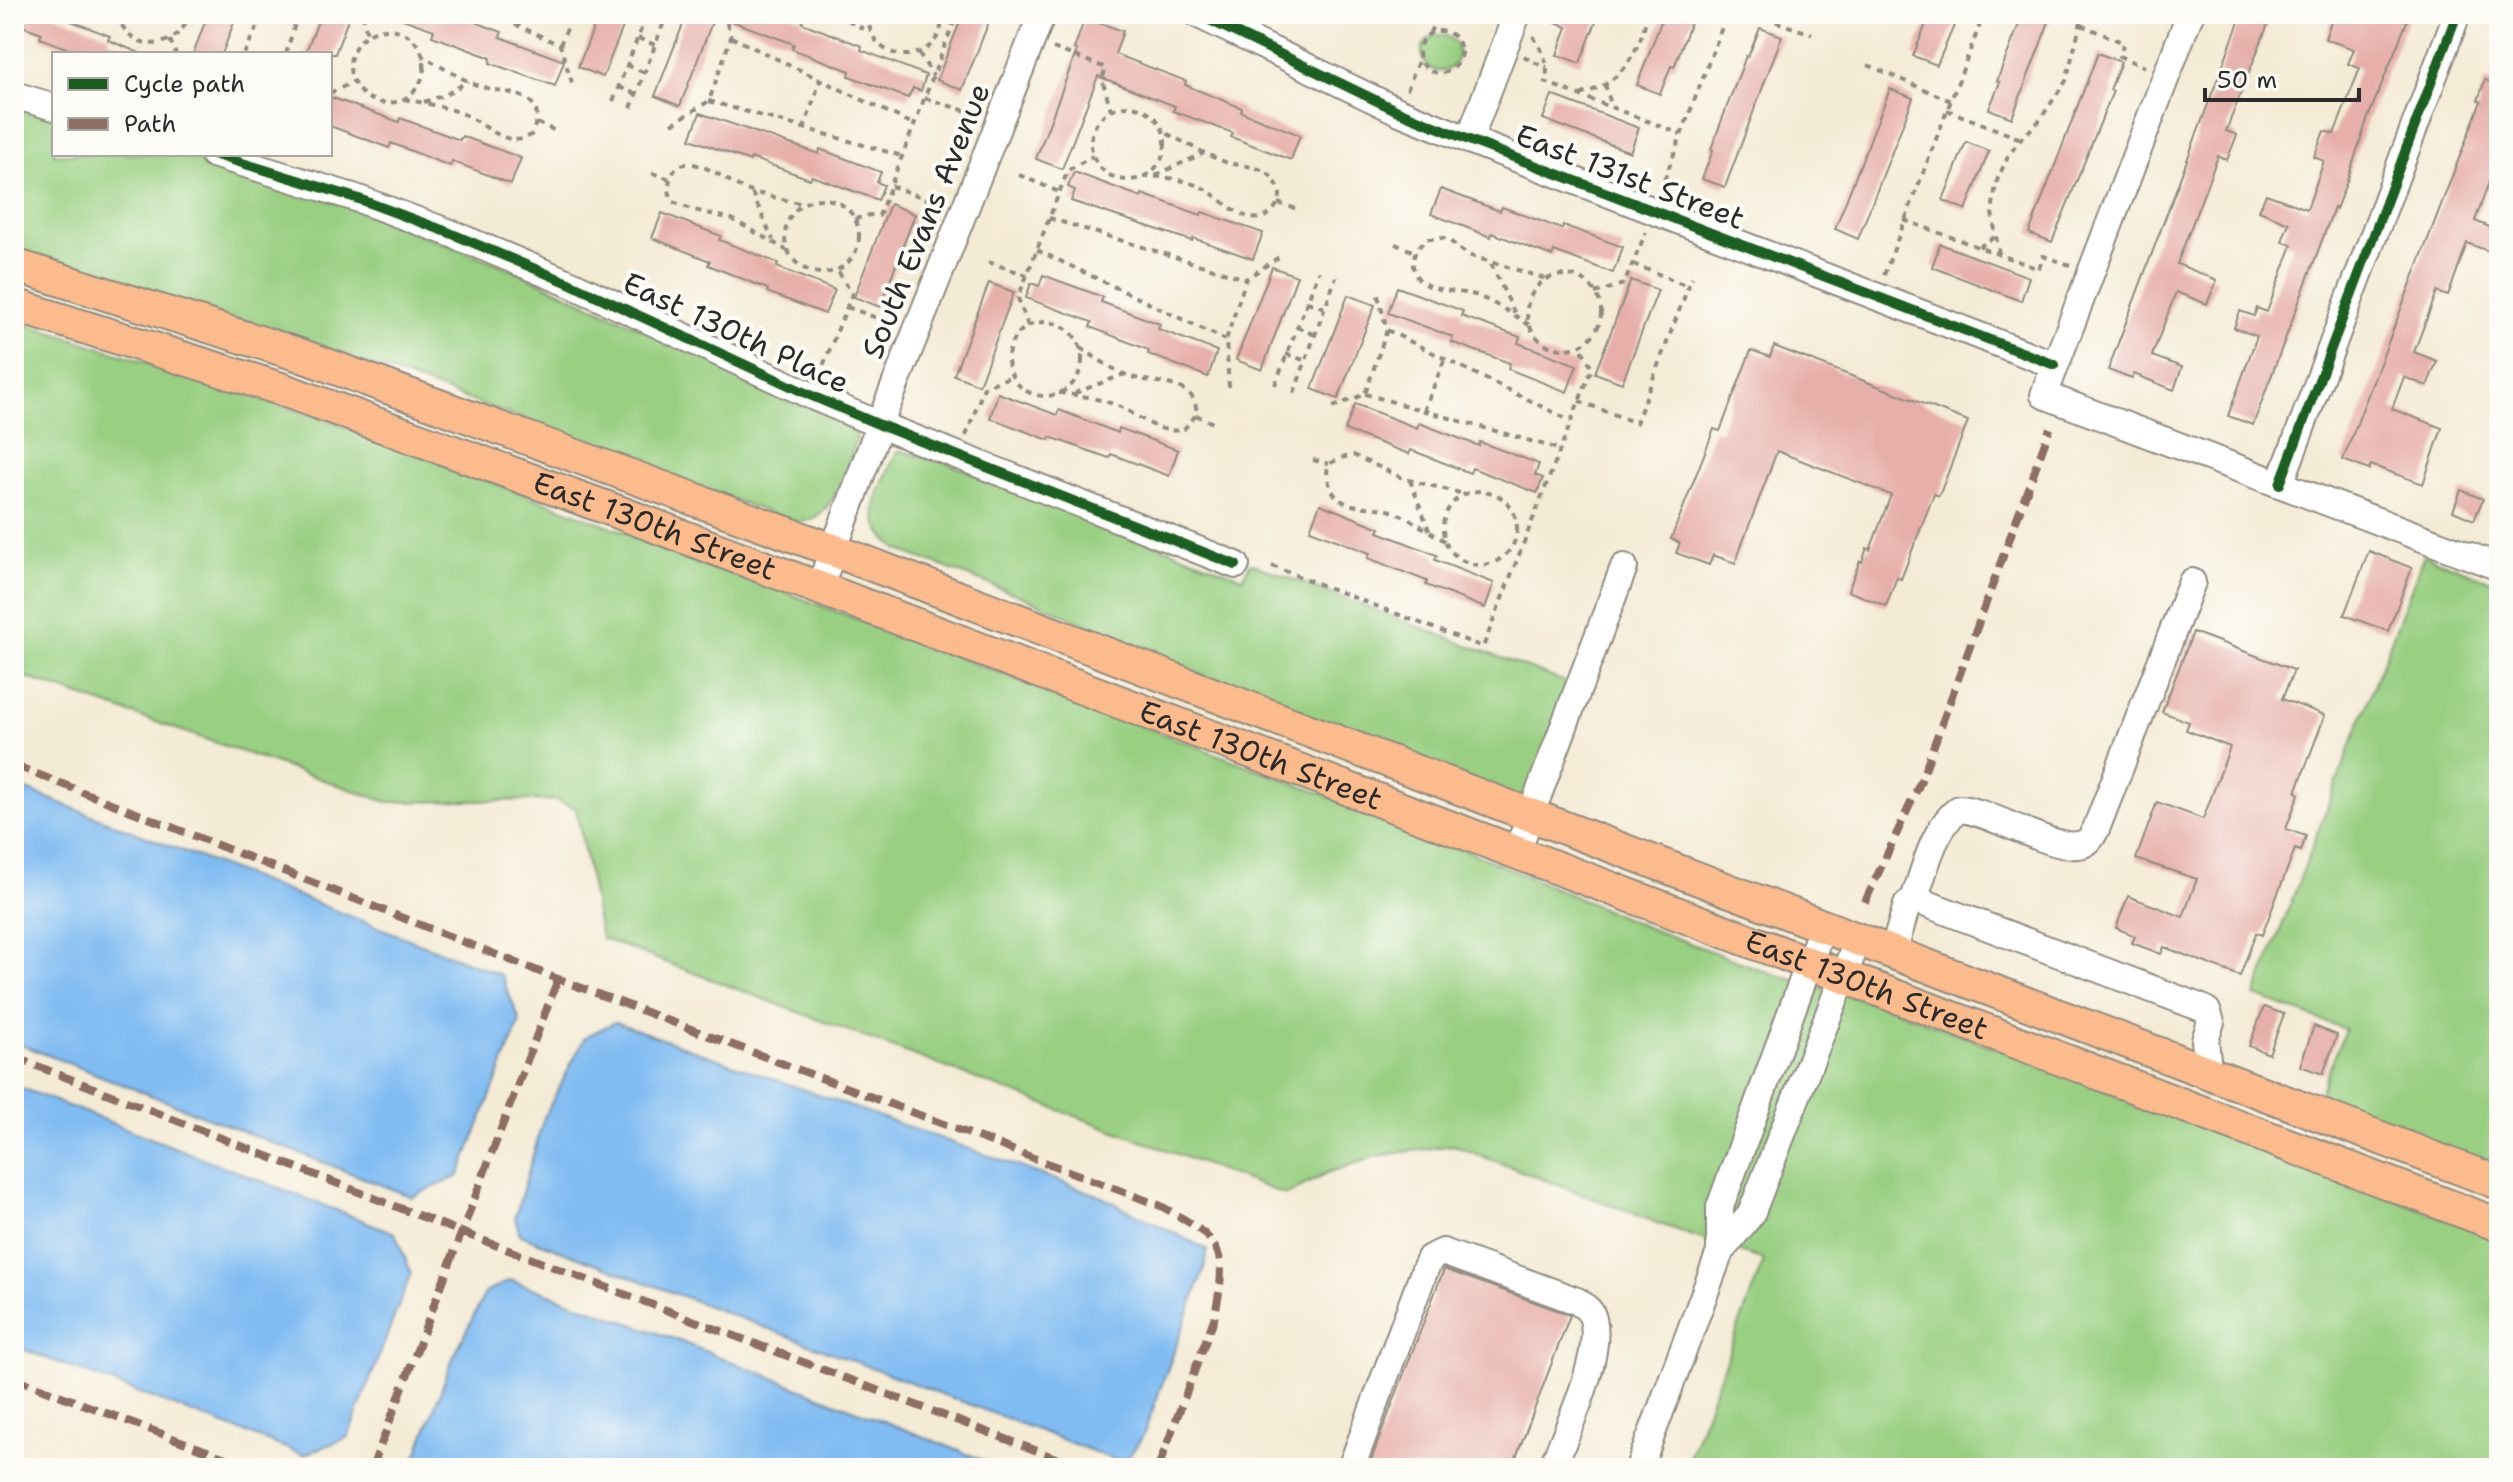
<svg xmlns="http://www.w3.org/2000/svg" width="2513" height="1482" font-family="'Shantell Sans',sans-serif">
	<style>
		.green { fill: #98cf81; stroke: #627d56; stroke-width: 2 }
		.water { fill: #80bcf2; stroke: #56748e; stroke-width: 2 }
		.building { fill: #e7afa9 }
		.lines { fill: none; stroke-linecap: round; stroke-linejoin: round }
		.minor-casing { stroke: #908b80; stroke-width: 30 }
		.major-casing { stroke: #908b80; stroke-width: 36 }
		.path { stroke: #908b80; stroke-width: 4; stroke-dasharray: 6 6; stroke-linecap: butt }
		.minor { stroke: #fff; stroke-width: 26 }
		.major { stroke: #fbbb8d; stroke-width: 32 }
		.quiet { stroke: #8d6e63; stroke-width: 8; stroke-dasharray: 16 8; stroke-linecap: butt }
		.cycleway-casing { stroke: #fdfcf7; stroke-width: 15 }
		.cycleway { stroke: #1b5e20; stroke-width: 10 }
		.labels { text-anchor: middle; stroke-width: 8; stroke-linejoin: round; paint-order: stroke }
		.street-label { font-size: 30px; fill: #2b2b2b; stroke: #fdfcf7 }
	</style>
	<rect width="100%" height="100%" fill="#fdfcf7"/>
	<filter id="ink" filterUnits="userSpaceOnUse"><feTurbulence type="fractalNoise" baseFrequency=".0125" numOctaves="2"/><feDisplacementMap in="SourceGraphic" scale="16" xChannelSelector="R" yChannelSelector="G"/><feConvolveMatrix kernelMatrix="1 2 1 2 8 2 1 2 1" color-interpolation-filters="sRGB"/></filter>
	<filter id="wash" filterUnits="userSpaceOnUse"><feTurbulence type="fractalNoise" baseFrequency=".006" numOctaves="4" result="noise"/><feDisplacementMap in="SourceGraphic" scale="32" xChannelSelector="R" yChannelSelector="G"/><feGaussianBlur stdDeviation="1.8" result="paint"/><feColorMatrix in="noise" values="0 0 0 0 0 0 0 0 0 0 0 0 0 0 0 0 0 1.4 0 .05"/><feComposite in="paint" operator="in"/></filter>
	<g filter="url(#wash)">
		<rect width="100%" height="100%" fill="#f4ebd5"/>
		<g class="green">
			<circle cx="1440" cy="53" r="18"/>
			<path d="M 14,105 L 54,118 L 54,154 L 179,154 L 318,196 L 512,269 L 842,421 L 842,425 L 856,432 L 857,439 C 846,467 835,522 797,522 C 792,522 784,518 779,517 L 519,418 L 387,370 L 14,252 Z"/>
			<polygon points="14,320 330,421 1421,831 1643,926 1767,972 1885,1006 2499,1239 2499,1468 1685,1468 1764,1260 1687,1234 1453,1145 1377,1156 1327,1173 1286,1195 601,938 576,808 554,800 387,802 14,673"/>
			<path d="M 902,451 L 917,456 L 919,452 L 1243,578 L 1250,563 L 1570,684 L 1527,801 L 1256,699 L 1031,600 L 897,549 C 857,518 880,492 896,453 Z"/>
			<polygon points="2424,555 2499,584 2499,1168 2317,1100 2345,1029 2255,996"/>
		</g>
		<g class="water">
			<polygon points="14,785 501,975 520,1021 459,1176 412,1197 14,1042"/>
			<polygon points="615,1022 1098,1195 1208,1250 1203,1272 1143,1436 1124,1463 520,1235 515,1217 544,1117 585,1037"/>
			<polygon points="14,1085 395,1233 411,1273 348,1437 304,1455 14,1346"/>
			<polygon points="510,1280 674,1339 1003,1468 412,1468 453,1358 485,1293"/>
		</g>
		<g id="blocks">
			<g class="building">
				<polygon points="14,14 53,14 110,36 108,40 142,54 82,54 40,38 42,33 14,23"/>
				<polygon points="208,14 237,14 222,54 193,54"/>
				<polygon points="321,14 350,14 335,54 305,54"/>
				<polygon points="395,14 454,14 502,32 500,37 564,61 555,86 490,63 491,58 432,36 434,30 394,16"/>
				<polygon points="599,14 628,14 603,77 578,67"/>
				<polygon points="687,14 715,14 680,106 655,96"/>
				<polygon points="718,14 790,14 803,19 802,23 862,46 861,50 926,75 921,91 913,88 908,98 849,76 850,71 792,49 794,44 718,16"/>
				<polygon points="963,14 992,14 962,90 937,80"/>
				<polygon points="1538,14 1599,14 1580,63 1557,55 1567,27"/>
				<polygon points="1664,14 1694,14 1674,67 1671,66 1660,94 1637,85"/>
				<polygon points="1930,14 1959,14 1937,65 1913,56"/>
				<polygon points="2023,14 2052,14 2012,118 1989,109 2000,82 1997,81"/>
				<polygon points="2242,14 2272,14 2226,131 2237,135 2227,160 2218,156 2177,264 2217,280 2207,304 2176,292 2152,356 2182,367 2174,390 2134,374 2132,379 2108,370"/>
				<polygon points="2336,14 2410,14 2367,120 2347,181 2336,209 2334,208 2253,425 2228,416 2257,336 2234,328 2240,311 2254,316 2257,308 2267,312 2292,245 2282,241 2289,223 2259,211 2266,194 2307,209 2324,161 2314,157 2324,131 2334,134 2360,68 2348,64 2354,49 2325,39 2332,18 2334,19"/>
				<polygon points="1085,18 1123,31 1115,54 1186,81 1185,85 1242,108 1241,112 1300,135 1291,160 1231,137 1233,133 1173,111 1175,106 1098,76 1062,169 1036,159 1077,50 1074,49"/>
				<polygon points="1760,28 1782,36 1725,187 1702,179 1713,150 1711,149 1746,56 1748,57"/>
				<polygon points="2098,53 2121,62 2110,90 2113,91 2052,242 2029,233"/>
				<polygon points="2485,80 2499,85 2499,154 2475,221 2499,231 2499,255 2467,243 2448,296 2437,292 2414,352 2437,361 2427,386 2404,377 2392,409 2442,428 2423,484 2371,465 2369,470 2343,460 2481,101 2478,100"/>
				<polygon points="1890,89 1913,98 1858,239 1835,229"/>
				<polygon points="1552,95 1639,128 1630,152 1543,119"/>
				<polygon points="330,97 399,122 400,118 460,140 462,136 521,158 511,184 452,161 450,166 391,143 389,148 330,126"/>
				<polygon points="700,113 819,154 820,149 881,172 877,182 884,185 878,200 812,176 810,179 751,158 750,161 690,139"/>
				<polygon points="1966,142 1989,151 1966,210 1943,200"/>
				<polygon points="1074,172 1141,197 1142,194 1201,215 1202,212 1263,233 1253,259 1193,238 1192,241 1071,201 1075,190 1068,187"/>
				<polygon points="1441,189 1500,211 1502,207 1562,229 1563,225 1623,247 1613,273 1554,251 1552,256 1492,233 1491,237 1431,214"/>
				<polygon points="890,204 915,214 880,307 854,297"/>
				<polygon points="662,213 721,236 719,240 778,263 777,267 835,290 825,314 767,292 768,289 708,265 710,261 652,238"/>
				<polygon points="1940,244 2029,277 2021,301 1932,267"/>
				<polygon points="1272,267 1297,276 1262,370 1236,360"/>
				<polygon points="1043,275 1103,297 1101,302 1160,324 1158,329 1217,351 1208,377 1148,354 1149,350 1090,327 1092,322 1026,298 1031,283 1039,286"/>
				<polygon points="1631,280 1658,290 1622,383 1595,373"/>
				<polygon points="989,283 1014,292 979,385 954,375"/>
				<polygon points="1397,287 1463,311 1461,316 1520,337 1518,343 1577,365 1567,392 1508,369 1510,363 1451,342 1453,337 1388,313"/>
				<polygon points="1348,295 1375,305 1338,399 1312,389"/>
				<polygon points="1774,346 1968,421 1939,496 1934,494 1901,579 1897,577 1886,606 1848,591 1860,561 1862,562 1867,548 1870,550 1891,495 1777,451 1735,563 1713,555 1709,565 1676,553 1680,543 1671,539 1714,429 1720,431 1751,350 1770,357"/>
				<polygon points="998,393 1057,415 1059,410 1118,433 1119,428 1178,450 1169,476 1111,454 1109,458 1050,437 1049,440 990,418"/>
				<polygon points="1355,404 1417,428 1419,423 1479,446 1480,442 1539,464 1535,475 1543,478 1537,493 1472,468 1470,473 1411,450 1409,454 1345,430"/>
				<polygon points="2461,490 2483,499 2474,520 2453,511"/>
				<polygon points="1320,504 1380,528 1378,532 1437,555 1435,560 1494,583 1485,608 1426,585 1427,581 1368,558 1370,553 1310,530"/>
				<polygon points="2369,551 2412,568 2388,631 2344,615"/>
				<polygon points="2193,632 2294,670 2282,699 2325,715 2296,792 2299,794 2286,829 2306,836 2301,851 2295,849 2262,935 2256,933 2240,976 2164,947 2161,954 2132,943 2135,936 2116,928 2128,896 2183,917 2197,879 2136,859 2157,802 2203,819 2230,747 2186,730 2189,722 2162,712"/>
				<polygon points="2264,1007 2284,1014 2269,1054 2249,1046"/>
				<polygon points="2314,1026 2337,1035 2323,1074 2300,1066"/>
				<polygon points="1444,1269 1570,1315 1512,1468 1368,1468"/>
			</g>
		</g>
	</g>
	<g filter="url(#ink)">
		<use href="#blocks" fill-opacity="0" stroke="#908b80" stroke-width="2"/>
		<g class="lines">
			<defs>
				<g id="minor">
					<polyline points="1197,14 1400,112 1469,140 2055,365"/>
					<polyline points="2190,14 2044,395 2499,567"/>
					<polyline points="14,95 54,107"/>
					<polyline points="1469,140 1517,14"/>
					<polyline points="213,154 356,198 450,233 571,284 812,396 880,425 1236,565"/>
					<polyline points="2280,484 2457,14"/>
					<polyline points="820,586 884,413 1042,14"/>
					<polyline points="1517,851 1624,567"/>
					<path d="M 1914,899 C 1925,870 1933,828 1959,809 C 1991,810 2059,856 2085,843 C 2091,840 2093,834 2096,829 L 2192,582"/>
					<polyline points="1823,925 1720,1207 1720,1252 1751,1214 1858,939"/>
					<polyline points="1893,953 1907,905 1914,899 2202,1008 2207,1011 2211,1022 2205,1040 2207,1059 2205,1072"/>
					<path d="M 1351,1468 L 1425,1269 L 1430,1258 L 1443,1252 L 1577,1301 C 1584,1306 1591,1310 1593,1319 C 1603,1356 1566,1432 1552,1468"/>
					<polyline points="1639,1468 1720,1252"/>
				</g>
				<g id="major">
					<polyline points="14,265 297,354 833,550 2499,1183"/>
					<path id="s1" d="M 14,305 L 281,389 L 621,513 L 2499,1225"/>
				</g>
			</defs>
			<use href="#minor" class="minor-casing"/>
			<use href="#major" class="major-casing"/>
			<g class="path">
				<polyline points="107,14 109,18 120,23"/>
				<path d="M 117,14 C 129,54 177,53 190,14"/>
				<polyline points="363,14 367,35"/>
				<polyline points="493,14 560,45 573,86"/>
				<polyline points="649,14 665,20"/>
				<polyline points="838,14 870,33"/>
				<polyline points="853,14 858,24"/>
				<path d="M 868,14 C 868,70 945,67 942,14"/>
				<polyline points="1753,14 1812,34"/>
				<polyline points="2081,25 2124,43 2119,56 2145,67"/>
				<circle cx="387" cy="66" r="37"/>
				<circle cx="1440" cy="52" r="21"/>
				<polyline points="1430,33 1437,14"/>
				<path d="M 1533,36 C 1542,51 1551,65 1545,82 L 1681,134"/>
				<polyline points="731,37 915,125"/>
				<polyline points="638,38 655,45"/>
				<polyline points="170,40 176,54"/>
				<polyline points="560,45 573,14"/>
				<polyline points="1053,48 1106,68 1102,79 1111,110"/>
				<polyline points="919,53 933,76"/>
				<polyline points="244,54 263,14"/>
				<polyline points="286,54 298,14"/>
				<polyline points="1524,56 1533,62 1547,67"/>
				<polyline points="627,65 645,73"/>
				<polyline points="1868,65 1951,101"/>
				<polyline points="1605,84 1612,108"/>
				<polyline points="619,87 636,94"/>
				<polyline points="1407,90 1419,59"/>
				<polyline points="330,93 353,82"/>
				<path d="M 1580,95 C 1588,92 1597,89 1604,85 C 1628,71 1643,40 1647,14"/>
				<polyline points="925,98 966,111"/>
				<path d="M 404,99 C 423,103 443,106 461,113 C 483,121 507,151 531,135 C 554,89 501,95 474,84 C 456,76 439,65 422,56"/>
				<polyline points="613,101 647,14"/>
				<polyline points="709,101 902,156"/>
				<polyline points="424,102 447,94 468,81"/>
				<circle cx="1128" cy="143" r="37"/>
				<polyline points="631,108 667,14"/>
				<polyline points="1947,110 2021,139"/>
				<polyline points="537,123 556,131"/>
				<polyline points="672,124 709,101 731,37 724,14"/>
				<polyline points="804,129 820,81"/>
				<polyline points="652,173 670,179"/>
				<polyline points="1019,175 1059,192"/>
				<polyline points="1156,175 1204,153"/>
				<path d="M 1143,177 C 1162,175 1185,180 1203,188 C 1222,197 1251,235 1273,210 C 1277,206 1280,200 1280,194 C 1279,186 1273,177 1267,173 C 1255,165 1239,166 1225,162 C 1204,154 1184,142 1164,132"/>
				<polyline points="891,186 930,200"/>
				<polyline points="1660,191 1727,14"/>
				<polyline points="752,193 773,240"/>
				<circle cx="822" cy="236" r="37"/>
				<polyline points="1278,203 1297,209"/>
				<polyline points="1049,218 1246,279"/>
				<polyline points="855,219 870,215 879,216 957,14"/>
				<polyline points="1904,220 2039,269 2043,256 2070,265"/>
				<polyline points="1395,244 1415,252"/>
				<polyline points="1979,247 1996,236"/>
				<polyline points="1037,250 1226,340"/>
				<path d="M 788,251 L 732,219 L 694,210 L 673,202 C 668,191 667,184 673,173 C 688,146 730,185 749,191 C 767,196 786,200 804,204"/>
				<polyline points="1999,254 1992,213 1996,183 2008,156 2021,139 2039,121 2066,81 2083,14"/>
				<polyline points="988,262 1027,275"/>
				<polyline points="1491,264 1515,314"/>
				<polyline points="1633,264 1688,286"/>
				<polyline points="1884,275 1984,14"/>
				<circle cx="1564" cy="312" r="37"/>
				<polyline points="1595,293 1624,284 1646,232"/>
				<polyline points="1307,302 1325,308"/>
				<polyline points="847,307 896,325"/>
				<circle cx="1045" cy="359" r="37"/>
				<path d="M 1529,325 C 1513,314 1493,302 1475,295 C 1455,289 1415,294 1413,265 C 1413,253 1418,245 1428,239 L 1446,238 L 1468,255 L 1547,279"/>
				<polyline points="1028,326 1018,298 1068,170 1093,156"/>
				<polyline points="1297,327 1315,335"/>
				<polyline points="1387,330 1571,421"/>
				<polyline points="1286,354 1306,361"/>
				<polyline points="819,376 852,294 838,271"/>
				<polyline points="1275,385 1319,271"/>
				<polyline points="1229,387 1226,340 1246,279 1279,257"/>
				<path d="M 1059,393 C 1079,395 1103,399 1121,407 C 1141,417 1161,436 1184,429 L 1196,415 C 1200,379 1153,385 1129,376 C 1112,370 1096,357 1080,348"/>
				<polyline points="1075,393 1125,374"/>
				<polyline points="1294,393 1336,277"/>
				<polyline points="1365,394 1559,449"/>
				<polyline points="1579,401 1636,423 1692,277"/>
				<polyline points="1333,407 1365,394 1387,330 1377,292"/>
				<polyline points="1424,411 1445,358"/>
				<polyline points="1196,415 1215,424"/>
				<polyline points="966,436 984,387 1012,376"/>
				<polyline points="1313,460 1329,464"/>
				<polyline points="1410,480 1429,530"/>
				<circle cx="1480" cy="528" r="37"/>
				<path d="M 1445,541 C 1429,532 1412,519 1394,512 C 1370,502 1339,515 1329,483 C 1327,475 1326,472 1329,464 L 1341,458 L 1353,455 L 1405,479 L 1464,494"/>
				<polyline points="1272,566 1483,647 1592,368 1580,346"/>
			</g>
			<use href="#minor" class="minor"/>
			<use href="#major" class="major"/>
			<g class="quiet">
				<path d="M 14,765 L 558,979 L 1161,1206 C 1223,1240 1229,1249 1214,1319 L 1158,1468"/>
				<polyline points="1865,902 1920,783 2050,428"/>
				<polyline points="14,1057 461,1232 1082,1468"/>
				<polyline points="14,1378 252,1468"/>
				<polyline points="372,1468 558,979"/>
			</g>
			<defs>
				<g id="cycleway">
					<polyline points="1197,14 1400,112 1469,140 2055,365"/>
					<polyline points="213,154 356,198 450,233 571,284 812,396 880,425 1236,565"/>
					<polyline points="2280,484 2457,14"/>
				</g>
			</defs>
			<use href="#cycleway" class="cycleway-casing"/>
			<use href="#cycleway" class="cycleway"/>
		</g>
	</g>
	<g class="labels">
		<g class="street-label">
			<text transform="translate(1630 177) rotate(21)" y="10">East 131st Street</text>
			<text transform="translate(926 221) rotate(-68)" y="10">South Evans Avenue</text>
			<text transform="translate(736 333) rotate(25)" y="10">East 130th Place</text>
			<text dy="10" stroke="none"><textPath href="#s1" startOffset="678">East 130th Street</textPath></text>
			<text dy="10" stroke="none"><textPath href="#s1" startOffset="1326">East 130th Street</textPath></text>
			<text dy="10" stroke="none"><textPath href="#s1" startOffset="1974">East 130th Street</textPath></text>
		</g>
	</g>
	<rect width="2513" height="1482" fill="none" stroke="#fdfcf7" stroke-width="48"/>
	<rect x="52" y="52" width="280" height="104" fill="#fdfcf7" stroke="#a9a8a5" stroke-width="2"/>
	<rect x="68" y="78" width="40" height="12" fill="#1b5e20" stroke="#a9a8a5" stroke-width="2"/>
	<text x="124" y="92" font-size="24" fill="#2b2b2b">Cycle path</text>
	<rect x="68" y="118" width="40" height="12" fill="#8d6e63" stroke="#a9a8a5" stroke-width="2"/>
	<text x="124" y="132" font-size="24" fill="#2b2b2b">Path</text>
	<path d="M2205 88v12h154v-12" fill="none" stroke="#2b2b2b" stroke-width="4"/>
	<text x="2217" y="88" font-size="24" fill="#2b2b2b" stroke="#fdfcf7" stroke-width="6" paint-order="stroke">50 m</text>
</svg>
